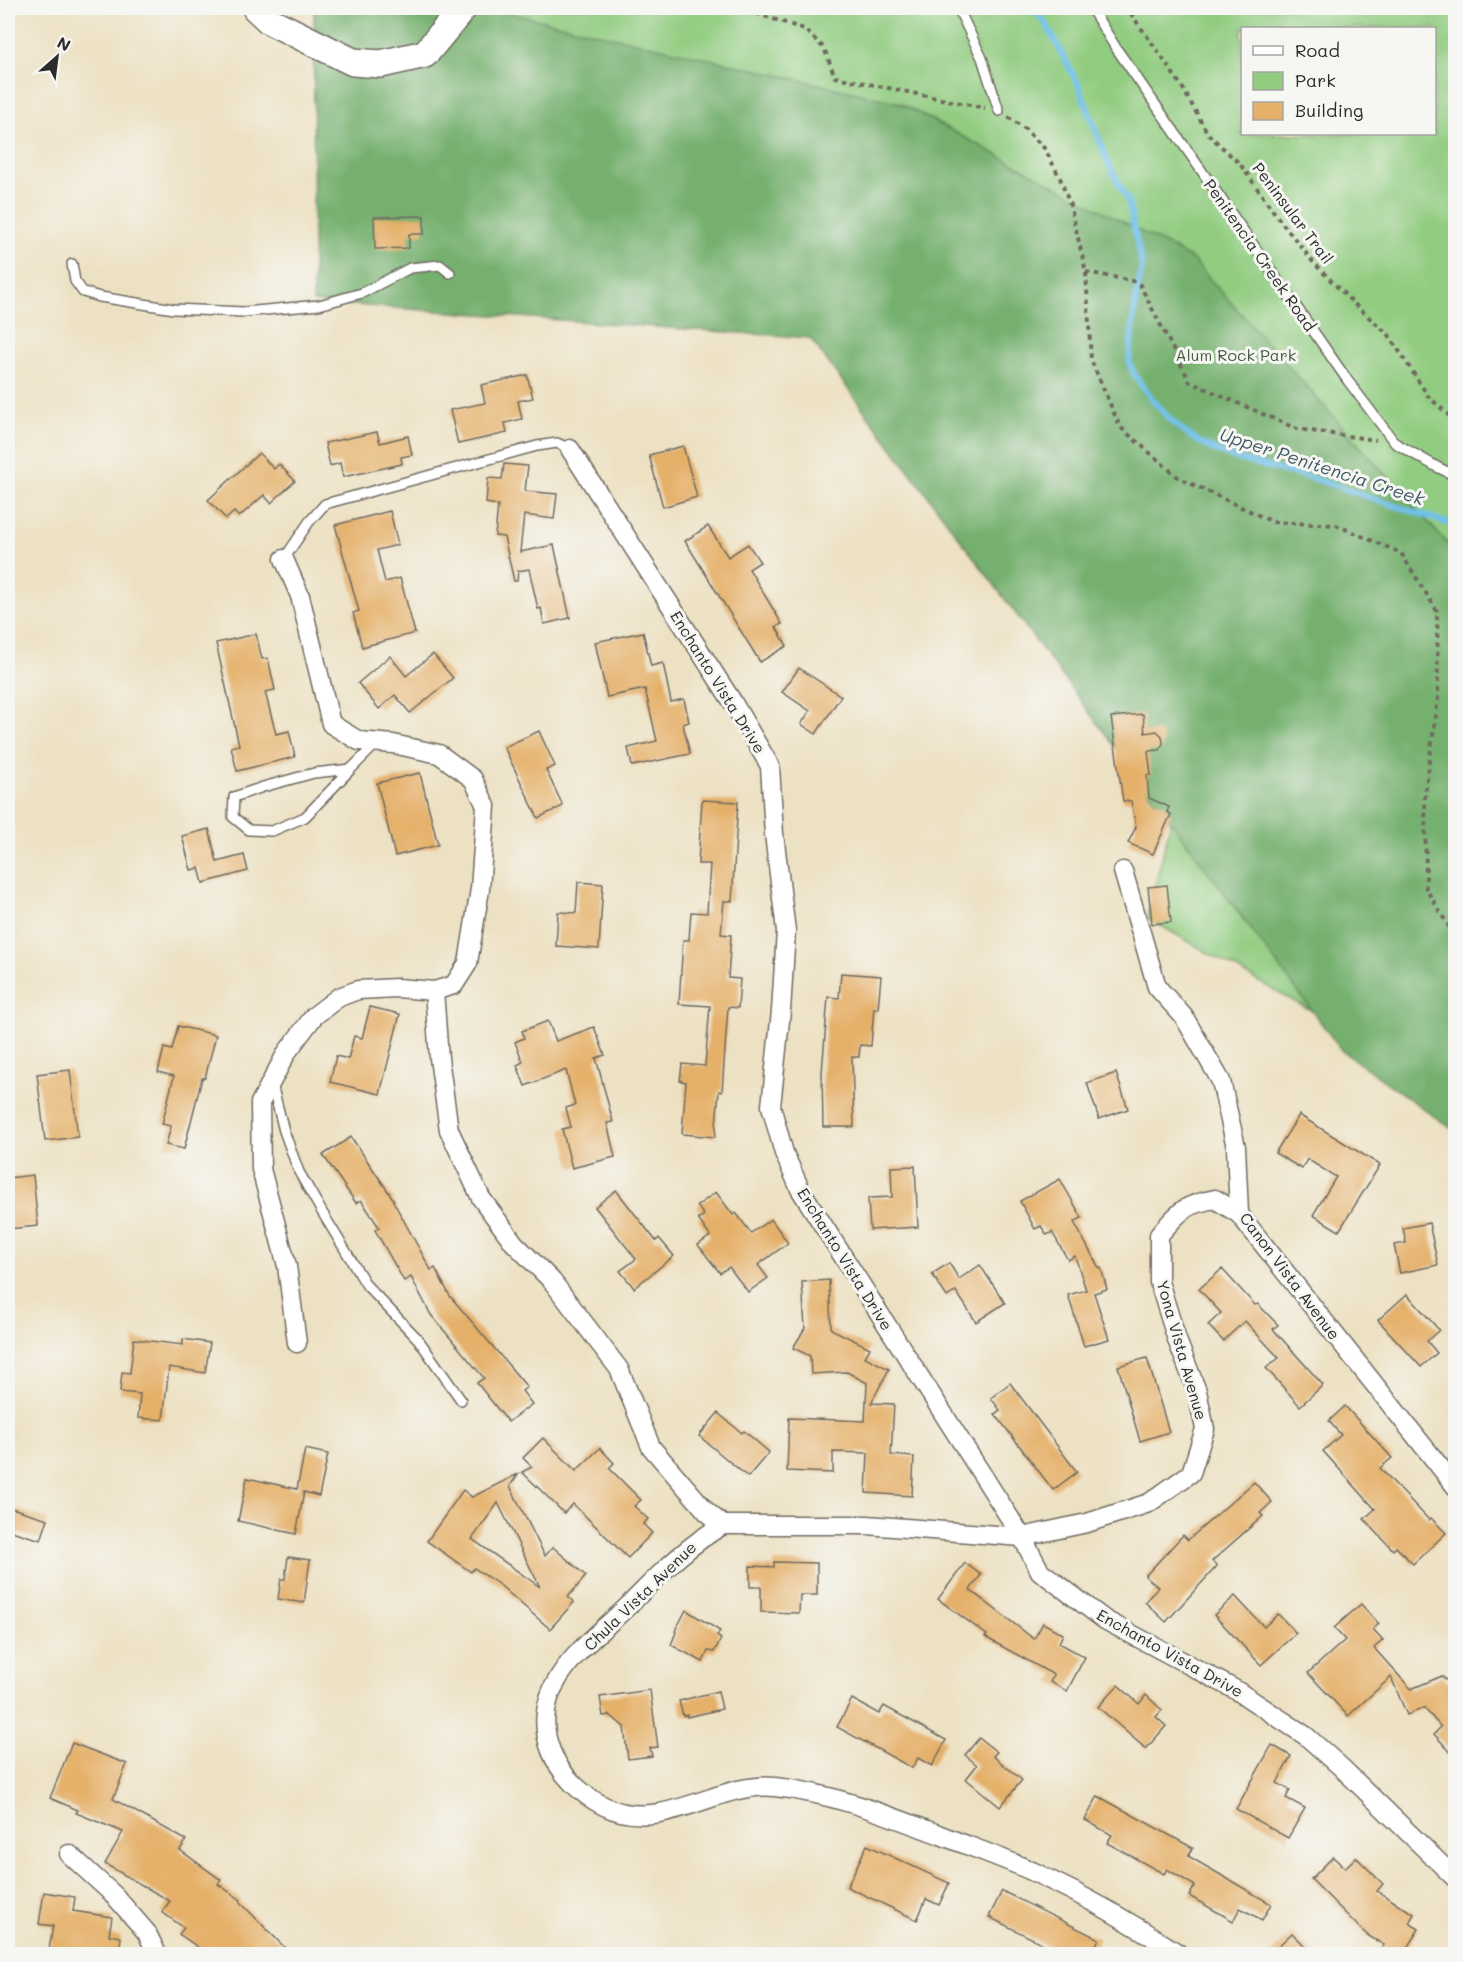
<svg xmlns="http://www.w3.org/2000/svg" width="1463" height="1962" font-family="Mali,sans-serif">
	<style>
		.green { fill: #91cc80; stroke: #5e7c56; stroke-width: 1.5; fill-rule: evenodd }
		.forest { fill: #74b06e; stroke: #506e4c; stroke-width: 1.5 }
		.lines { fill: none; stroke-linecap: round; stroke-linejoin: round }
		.stream { stroke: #70c0eb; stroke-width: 6 }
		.building { fill: #e5b069; fill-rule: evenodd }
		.lane-casing { stroke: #6f6b60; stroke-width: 12 }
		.street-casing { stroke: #6f6b60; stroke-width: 21 }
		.secondary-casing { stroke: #6f6b60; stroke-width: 30 }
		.path { stroke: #6f6b60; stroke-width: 4; stroke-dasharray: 4.5 4.5; stroke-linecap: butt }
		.lane { stroke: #fff; stroke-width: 9 }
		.street { stroke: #fff; stroke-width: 18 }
		.secondary { stroke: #fff; stroke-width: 27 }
		.labels { text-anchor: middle; stroke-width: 6; stroke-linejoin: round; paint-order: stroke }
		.street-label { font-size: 16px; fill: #2b2b2b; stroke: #f6f6f2 }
		.park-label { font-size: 16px; fill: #4a5b44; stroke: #f6f6f2 }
		.water-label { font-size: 18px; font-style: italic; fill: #405865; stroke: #f6f6f2 }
	</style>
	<rect width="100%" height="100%" fill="#f6f6f2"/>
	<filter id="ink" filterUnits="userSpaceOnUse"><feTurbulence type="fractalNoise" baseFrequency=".0167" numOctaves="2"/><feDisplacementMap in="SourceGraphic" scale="12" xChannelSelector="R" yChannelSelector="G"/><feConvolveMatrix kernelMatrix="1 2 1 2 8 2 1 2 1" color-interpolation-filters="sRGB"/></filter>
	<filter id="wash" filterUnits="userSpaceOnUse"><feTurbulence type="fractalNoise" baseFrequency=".008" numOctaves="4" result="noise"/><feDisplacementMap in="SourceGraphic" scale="24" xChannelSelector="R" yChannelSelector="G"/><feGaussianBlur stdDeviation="1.35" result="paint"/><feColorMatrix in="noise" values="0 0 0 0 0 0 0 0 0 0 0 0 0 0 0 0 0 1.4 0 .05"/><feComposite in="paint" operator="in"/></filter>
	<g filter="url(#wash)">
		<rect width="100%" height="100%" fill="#ede1c3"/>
		<path class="green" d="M 458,8 L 1455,8 L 1455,1087 L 1275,991 L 1147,918 L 1195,723 L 1161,638 ZM 1242,28 L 1434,28 L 1434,134 L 1242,134 Z"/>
		<polygon class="forest" points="314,8 488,8 900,103 1191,258 1455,552 1455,1131 1342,1051 810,338 313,302"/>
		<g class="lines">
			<path class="stream" d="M 1033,8 L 1046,24 L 1079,86 L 1107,161 L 1128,201 L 1142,266 L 1136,298 L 1129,361 C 1132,375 1142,385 1150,396 C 1198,462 1250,459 1321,481 C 1366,496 1411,511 1456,526"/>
		</g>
		<g id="blocks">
			<g class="building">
				<polygon points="424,216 424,234 409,234 409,248 375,249 374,217"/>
				<polygon points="527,375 533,398 518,401 522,419 505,423 507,433 458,444 450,410 485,403 481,385"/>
				<polygon points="377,432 380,443 408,436 412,455 401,457 402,464 343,477 340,463 330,466 325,443"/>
				<polygon points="683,446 697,497 663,507 649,455"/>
				<polygon points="259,453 274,469 279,464 295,481 271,503 264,495 239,517 234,512 226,519 208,500"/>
				<polygon points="504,464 528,466 525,491 557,494 554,519 524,515 520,552 554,545 570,618 544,624 541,608 538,609 529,569 518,571 517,581 514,581 504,537 495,536 498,505 486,503 488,478 502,479"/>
				<polygon points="390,511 398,545 377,550 385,582 400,578 415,633 362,647 353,613 359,611 335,525"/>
				<polygon points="708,526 728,557 748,544 760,562 749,569 782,624 776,627 787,646 760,662 685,541"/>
				<polygon points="643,632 651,666 663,663 671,702 684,699 689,722 683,724 690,754 632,766 628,748 657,741 645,689 607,697 595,642"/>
				<polygon points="256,634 262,659 268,658 275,690 265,692 276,734 289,731 295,757 237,771 231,747 239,745 216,643"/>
				<polygon points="433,654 453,678 410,713 395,695 379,709 358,683 390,656 406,676"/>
				<polygon points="799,668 841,696 816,734 801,724 810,711 782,692"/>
				<polygon points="1143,714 1145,733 1157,731 1162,736 1163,743 1160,750 1148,751 1151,775 1147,775 1149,798 1169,807 1167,812 1171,814 1153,854 1128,843 1136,827 1131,801 1123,801 1111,717"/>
				<polygon points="539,731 555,766 546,770 563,806 538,818 504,747"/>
				<polygon points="420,773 438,845 395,856 377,783"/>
				<polygon points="702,800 738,802 732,901 724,901 721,934 731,935 728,978 740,979 738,1008 728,1007 722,1092 719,1091 715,1137 682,1134 686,1082 680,1081 682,1064 705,1066 710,1006 679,1004 683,940 689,940 691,912 707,913 710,864 698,864"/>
				<polygon points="209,829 217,862 244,855 248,871 203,883 199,868 191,870 182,836"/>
				<polygon points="578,882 603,884 599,949 556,946 558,912 576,913"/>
				<polygon points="1167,885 1171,922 1152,924 1148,887"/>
				<polygon points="841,973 881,976 878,1009 874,1008 871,1046 860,1045 859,1057 852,1057 854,1127 823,1127 822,1073 828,997 839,998"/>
				<polygon points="370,1007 400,1014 380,1094 330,1082 336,1056 348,1059 354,1036 362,1038"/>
				<polygon points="548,1021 556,1041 594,1027 605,1055 596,1058 613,1122 607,1123 615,1157 572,1168 562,1129 571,1127 566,1108 575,1105 566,1070 525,1086 517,1065 523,1062 515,1042 524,1038 522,1031"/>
				<polygon points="178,1026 216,1035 205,1078 202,1078 184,1149 166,1145 171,1126 162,1124 174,1076 158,1072 164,1048 172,1050"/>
				<polygon points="70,1070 78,1137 45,1141 37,1074"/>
				<polygon points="1116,1073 1128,1109 1099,1119 1087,1083"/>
				<polygon points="1299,1115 1380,1165 1339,1231 1313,1215 1336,1177 1307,1159 1302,1169 1275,1153"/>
				<polygon points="351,1137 394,1200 393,1201 431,1270 435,1268 450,1296 527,1387 522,1391 532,1404 508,1422 477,1383 484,1378 431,1315 411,1277 404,1281 375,1230 379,1227 361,1200 356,1203 323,1155"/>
				<polygon points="915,1166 918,1227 870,1230 868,1198 892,1197 891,1167"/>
				<polygon points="33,1175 38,1226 8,1229 8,1178"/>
				<polygon points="1060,1179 1082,1218 1074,1222 1099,1268 1101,1268 1107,1289 1094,1293 1109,1339 1084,1346 1068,1295 1086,1290 1075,1256 1068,1260 1052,1232 1047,1235 1041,1226 1035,1229 1020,1201"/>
				<polygon points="616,1190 656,1241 659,1238 674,1256 634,1288 620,1271 636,1259 595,1207"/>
				<polygon points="716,1192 733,1215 736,1213 751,1233 771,1219 788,1243 758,1265 768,1278 748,1292 729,1267 720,1273 698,1245 710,1236 698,1219 704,1215 697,1206"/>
				<polygon points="1429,1223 1438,1265 1400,1273 1394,1245 1406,1243 1403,1228"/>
				<polygon points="949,1263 959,1279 980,1265 1005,1303 976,1322 956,1291 947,1297 932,1274"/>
				<polygon points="1222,1269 1255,1305 1258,1304 1278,1325 1273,1329 1323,1385 1300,1406 1266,1368 1279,1358 1245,1321 1223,1341 1208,1325 1221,1313 1199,1289"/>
				<polygon points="829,1280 831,1329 870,1348 865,1357 889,1369 871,1403 894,1404 891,1455 914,1457 912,1496 866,1493 868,1453 833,1452 833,1473 787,1471 789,1418 865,1421 867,1383 847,1372 811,1374 810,1356 793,1348 805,1328 802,1282"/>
				<polygon points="1407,1294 1439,1330 1427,1341 1437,1353 1421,1367 1378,1320"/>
				<polygon points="134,1339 183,1345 183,1339 210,1343 205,1373 169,1367 163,1420 138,1418 140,1394 120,1392 122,1372 130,1373"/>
				<polygon points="1147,1358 1169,1432 1140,1441 1118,1366"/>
				<polygon points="1010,1383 1077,1472 1053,1490 995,1414 1000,1410 991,1398"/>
				<polygon points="1345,1406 1392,1458 1380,1468 1429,1520 1431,1518 1446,1533 1413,1564 1396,1547 1393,1550 1364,1519 1375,1509 1323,1451 1341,1435 1329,1421"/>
				<polygon points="718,1413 742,1433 744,1431 769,1452 748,1477 699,1436"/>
				<polygon points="543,1438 576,1471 600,1448 614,1463 609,1468 641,1500 634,1506 648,1519 643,1524 652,1533 628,1558 573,1504 564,1513 522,1472 532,1467 523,1458"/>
				<polygon points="305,1449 328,1454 319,1496 304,1492 296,1534 238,1521 247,1478 297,1489"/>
				<path d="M 518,1474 L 510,1486 L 545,1556 L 553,1547 L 586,1576 L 568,1597 L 574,1602 L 550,1629 L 501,1586 L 474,1568 L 471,1572 L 427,1541 L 463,1490 L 472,1497 ZM 498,1503 L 540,1587 L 472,1539 Z"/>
				<polygon points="1254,1482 1272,1502 1260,1513 1263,1516 1212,1561 1217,1566 1166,1622 1145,1602 1158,1587 1145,1576 1183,1535 1188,1540"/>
				<polygon points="8,1507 48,1519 41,1540 8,1530"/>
				<polygon points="288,1557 310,1560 304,1603 278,1599 281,1579 285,1579"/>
				<polygon points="774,1562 817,1563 817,1595 800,1595 799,1613 761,1612 761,1587 750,1587 750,1566 774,1567"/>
				<polygon points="965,1563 981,1575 970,1590 1034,1639 1043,1623 1063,1634 1059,1643 1085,1657 1067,1691 1050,1682 1054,1675 985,1637 987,1635 938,1599"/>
				<polygon points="1235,1596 1264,1627 1278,1614 1296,1633 1261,1665 1214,1615"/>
				<polygon points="1361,1604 1379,1624 1373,1629 1383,1640 1374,1648 1411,1689 1442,1676 1449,1683 1455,1680 1455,1757 1434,1734 1441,1727 1424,1708 1407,1715 1391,1677 1348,1716 1308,1673 1345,1640 1334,1628"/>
				<polygon points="686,1610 720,1631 717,1636 721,1639 714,1652 708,1651 703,1662 671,1645 676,1632 675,1631"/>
				<polygon points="1118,1685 1139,1704 1146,1695 1162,1710 1156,1717 1166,1726 1146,1749 1098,1707"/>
				<polygon points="650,1690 658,1747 650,1748 652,1756 628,1759 624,1727 610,1715 603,1716 600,1697"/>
				<polygon points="718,1691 722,1709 687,1717 687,1715 683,1716 679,1701"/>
				<polygon points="852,1699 879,1714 884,1706 946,1740 932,1766 918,1758 912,1768 837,1727"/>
				<polygon points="979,1738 997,1752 993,1756 1022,1780 1000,1807 966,1779 977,1765 965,1755"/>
				<polygon points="72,1743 127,1764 113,1799 186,1840 180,1850 221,1880 218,1884 241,1900 240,1902 291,1954 208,1954 179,1934 184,1928 162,1912 170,1901 105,1864 123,1832 76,1813 78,1810 50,1798"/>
				<polygon points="1272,1745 1291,1756 1277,1783 1290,1790 1286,1798 1305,1808 1288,1838 1236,1809"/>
				<polygon points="1098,1796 1193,1848 1188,1856 1271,1904 1262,1920 1240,1908 1233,1921 1189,1896 1195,1886 1167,1869 1164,1874 1107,1843 1112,1835 1085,1820"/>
				<polygon points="867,1845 949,1883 939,1905 926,1899 917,1920 847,1887"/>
				<polygon points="1333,1857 1345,1868 1356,1857 1383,1884 1377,1891 1414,1914 1409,1923 1419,1929 1403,1954 1378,1954 1384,1945 1367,1935 1311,1879"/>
				<polygon points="1002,1891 1099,1939 1091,1954 1063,1954 989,1917"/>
				<polygon points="44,1892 75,1897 73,1911 112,1917 109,1935 121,1937 119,1954 77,1954 49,1950 53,1926 39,1924"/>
				<polygon points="1292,1933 1313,1954 1270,1954"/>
			</g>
		</g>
	</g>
	<g filter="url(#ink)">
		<use href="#blocks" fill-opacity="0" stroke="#6f6b60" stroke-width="1.5"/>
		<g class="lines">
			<defs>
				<g id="lane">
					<polyline points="958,8 982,58 999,111"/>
					<polyline points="1091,8 1116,48 1348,381 1395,443 1437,467 1456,476"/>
					<polyline points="72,264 75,281 83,292 100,297 174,309 244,312 319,305 362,293 410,268 440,265 450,273"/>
					<polyline points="284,559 309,522 325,504 537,446 557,443 570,449"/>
					<polyline points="351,769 305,817 272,831 249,830 233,817 234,797 263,787 314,773 351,769 377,743"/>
					<polyline points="272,1084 284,1131 299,1172 322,1212 367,1286 418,1339 461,1400"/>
				</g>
				<g id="street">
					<polyline points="570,449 732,701 770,766 774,834 786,931 781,1011 771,1106 784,1153 800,1189 1022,1537 1040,1571 1105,1620 1236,1690 1306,1736 1342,1768 1456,1879"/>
					<polyline points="284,559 300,596 331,724 359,741 393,744 439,754 473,779 486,806 480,889 468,963 454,985 434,991 397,988 358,990 339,997 314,1016 287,1052 260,1103 261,1169 287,1266 297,1343"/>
					<polyline points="1123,871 1157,987 1184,1017 1221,1081 1236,1147 1239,1214 1456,1487"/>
					<path d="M 434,991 L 439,1058 L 449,1130 L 481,1198 L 514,1243 L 552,1281 L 619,1369 L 651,1447 L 707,1512 L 723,1525 C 686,1546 658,1576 628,1606 C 605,1628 576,1650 559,1677 C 527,1728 555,1781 604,1806 C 663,1835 717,1781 775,1787 C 831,1793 885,1814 938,1834 C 970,1847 1004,1858 1036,1873 C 1085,1896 1134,1924 1179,1954"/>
					<path d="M 723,1525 L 867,1525 L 1022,1537 L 1087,1523 L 1149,1503 L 1191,1473 L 1205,1429 L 1197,1391 L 1177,1340 L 1159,1282 L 1159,1235 C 1180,1211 1183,1205 1215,1199 L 1239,1214"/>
					<polyline points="69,1854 114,1895 147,1933 157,1954"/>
				</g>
				<polyline id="secondary" points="256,8 270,21 353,62 381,64 425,54 463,8"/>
			</defs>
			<use href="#lane" class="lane-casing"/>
			<use href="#street" class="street-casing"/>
			<use href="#secondary" class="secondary-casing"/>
			<g class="path">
				<polyline points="739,8 804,29 824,48 835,77 985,108"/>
				<polyline points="1123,8 1131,14 1159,53 1182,87 1208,134 1240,164 1279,219 1313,262 1352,302 1389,335 1428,396 1456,422"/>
				<polyline points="1008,117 1024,128 1045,149 1060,178 1071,208 1086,272 1091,360 1120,427 1179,478 1273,522 1336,525 1401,553 1437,611 1438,698 1425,794 1426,889 1456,938"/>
				<polyline points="1086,272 1133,281 1140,285 1190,382 1297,429 1376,440"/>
			</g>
			<use href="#lane" class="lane"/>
			<use href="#street" class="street"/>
			<use href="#secondary" class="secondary"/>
		</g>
	</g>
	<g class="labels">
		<g class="street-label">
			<text transform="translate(1293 213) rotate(53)" y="6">Peninsular Trail</text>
			<text transform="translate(1260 255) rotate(55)" y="6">Penitencia Creek Road</text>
			<text transform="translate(718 682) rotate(58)" y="6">Enchanto Vista Drive</text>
			<text transform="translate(845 1259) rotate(58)" y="6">Enchanto Vista Drive</text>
			<text transform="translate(1290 1276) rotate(53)" y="6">Canon Vista Avenue</text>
			<text transform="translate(1182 1350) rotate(74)" y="6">Yona Vista Avenue</text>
			<text transform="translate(640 1596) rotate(-44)" y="6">Chula Vista Avenue</text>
			<text transform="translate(1170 1653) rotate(29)" y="6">Enchanto Vista Drive</text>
		</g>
		<g class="park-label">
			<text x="1236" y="361">Alum Rock Park</text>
		</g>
		<g class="water-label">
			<text transform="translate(1322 467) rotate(18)" y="6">Upper Penitencia Creek</text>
		</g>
	</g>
	<rect width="1463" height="1962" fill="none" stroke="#f6f6f2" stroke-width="30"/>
	<rect x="1241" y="27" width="195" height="108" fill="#f6f6f2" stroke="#a5a5a2" stroke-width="1.5"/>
	<rect x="1253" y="46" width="30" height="9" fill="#ffffff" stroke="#a5a5a2" stroke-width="1.5"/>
	<text x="1295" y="57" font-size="18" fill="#2b2b2b">Road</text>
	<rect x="1253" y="72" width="30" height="18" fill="#91cc80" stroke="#a5a5a2" stroke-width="1.5"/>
	<text x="1295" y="87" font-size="18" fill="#2b2b2b">Park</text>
	<rect x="1253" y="102" width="30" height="18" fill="#e5b069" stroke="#a5a5a2" stroke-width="1.5"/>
	<text x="1295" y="117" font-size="18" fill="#2b2b2b">Building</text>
	<g transform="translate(57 57) rotate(28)" stroke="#f6f6f2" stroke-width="4.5" paint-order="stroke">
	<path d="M0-4.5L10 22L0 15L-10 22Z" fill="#2b2b2b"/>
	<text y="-9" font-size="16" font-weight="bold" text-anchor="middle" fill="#2b2b2b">N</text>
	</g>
</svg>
